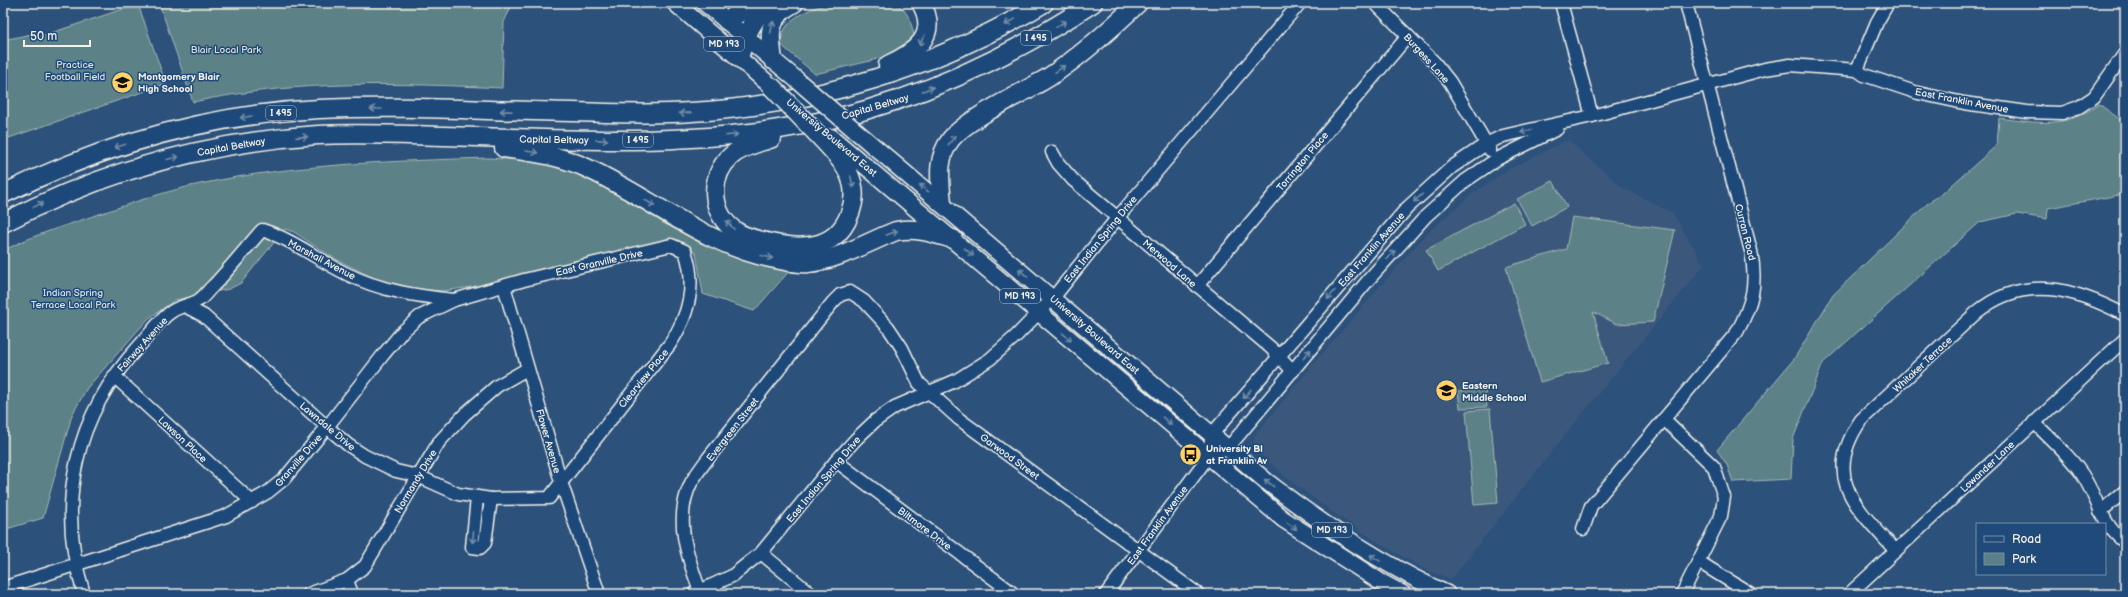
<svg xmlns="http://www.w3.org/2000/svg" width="2128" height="597" font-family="'Balsamiq Sans',sans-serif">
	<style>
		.built { fill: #3b597c }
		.green { fill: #5b8187; stroke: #a8b9b8 }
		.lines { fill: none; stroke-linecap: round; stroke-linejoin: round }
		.minor-casing { stroke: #f4f1e8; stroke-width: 15 }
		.major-casing { stroke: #f4f1e8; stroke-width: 19 }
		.highway-casing { stroke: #f4f1e8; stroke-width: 21 }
		.minor { stroke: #1f4a7a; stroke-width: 12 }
		.major { stroke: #1f4a7a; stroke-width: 16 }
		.highway { stroke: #1f4a7a; stroke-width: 18 }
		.major-bridge-casing { stroke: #f4f1e8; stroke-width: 19; stroke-linecap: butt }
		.highway-bridge-casing { stroke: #f4f1e8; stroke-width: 21; stroke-linecap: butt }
		.major-bridge { stroke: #1f4a7a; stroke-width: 16 }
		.highway-bridge { stroke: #1f4a7a; stroke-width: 18 }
		.oneway { stroke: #748da6 }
		.labels { text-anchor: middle; stroke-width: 3; stroke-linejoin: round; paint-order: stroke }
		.shield { fill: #1f4a7a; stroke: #b4bfc7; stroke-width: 1 }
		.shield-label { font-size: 9px; font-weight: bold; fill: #f4f1e8 }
		.park-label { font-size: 10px; fill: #dde0d9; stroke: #1f4a7a }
		.street-label { font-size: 10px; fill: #f4f1e8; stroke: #1f4a7a }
		.poi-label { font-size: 10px; font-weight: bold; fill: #f4f1e8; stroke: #1f4a7a; text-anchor: start }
	</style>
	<rect width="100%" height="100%" fill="#2c517b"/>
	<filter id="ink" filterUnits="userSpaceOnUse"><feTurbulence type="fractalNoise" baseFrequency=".025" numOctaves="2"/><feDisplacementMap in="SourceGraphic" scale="8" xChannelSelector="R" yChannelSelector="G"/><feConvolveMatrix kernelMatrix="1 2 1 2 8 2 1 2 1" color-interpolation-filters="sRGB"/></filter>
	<g filter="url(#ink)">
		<polygon class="built" points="1568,140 1623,188 1673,213 1704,265 1569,430 1451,579 1426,570 1378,542 1331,511 1287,478 1255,449 1254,436 1321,355 1425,235 1472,194 1511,168"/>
		<g class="green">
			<path d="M 159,3 L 513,3 L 504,22 L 502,88 C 399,83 295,80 193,102 Z"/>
			<path d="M 831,3 C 846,3 890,0 901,7 C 910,15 912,28 915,38 L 902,51 L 870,61 L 815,74 L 780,44 C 782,39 782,33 785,29 C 793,14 816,7 831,3 Z"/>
			<polygon points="138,4 166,84 3,140 3,40 32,34 36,38"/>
			<path d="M 2099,104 L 2125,123 L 2125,194 L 2048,208 L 2047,219 L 2017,214 L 1980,222 L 1823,363 L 1793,439 L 1791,479 L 1733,482 L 1727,465 L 1717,450 L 1794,359 L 1833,295 L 1928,203 L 1942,194 L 1997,145 L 1999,118 C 2037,123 2066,129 2099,104 Z"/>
			<path d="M 489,158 L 535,161 L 584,173 L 665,224 L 722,251 L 792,268 L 754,311 L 703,294 L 696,253 L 685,244 L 672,241 L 527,273 L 472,287 L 443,291 L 415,289 L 374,278 L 332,257 L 294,232 L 285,229 L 241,283 L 229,289 L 175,300 L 148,319 L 87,388 L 72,415 L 43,518 L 3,530 L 3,251 C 32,235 65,226 96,215 C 130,204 165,191 200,184 C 295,164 392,161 489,158 Z"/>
			<polygon points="1553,181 1567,207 1532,226 1517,199"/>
			<polygon points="1514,203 1525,224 1438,271 1426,250"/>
			<polygon points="1572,217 1675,230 1653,322 1617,324 1593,312 1608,363 1540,382 1506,267 1566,249"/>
			<polygon points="1485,389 1487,407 1460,408 1458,391"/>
			<polygon points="1490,409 1498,503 1474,505 1466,411"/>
		</g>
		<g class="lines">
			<defs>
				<g id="minor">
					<polyline points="1375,3 1434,62 1450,82 1490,150"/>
					<polyline points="1561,3 1592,116"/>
					<polyline points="1857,70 1877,22 1888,3"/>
					<polyline points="1052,152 1058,163 1073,180 1271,348 1293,371"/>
					<polyline points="504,286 561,482 599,594"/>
					<polyline points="1197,286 1408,36"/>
					<polyline points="114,376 252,502"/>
					<polyline points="1664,419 1714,467 1724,497 1721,516 1682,594"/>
					<path d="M 2034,422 C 2049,438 2067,453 2079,470 C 2097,493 2100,525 2125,542"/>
					<polyline points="1208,457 1228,448 1370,278 1426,216 1465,181 1497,159 1557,129"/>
					<polyline points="836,461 1014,594"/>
					<polyline points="477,498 472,547 480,548 485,543 491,499"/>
					<polyline points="2100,512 2125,491"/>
					<path d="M 1583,529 L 1591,506 L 1737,332 C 1753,303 1757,283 1751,251 L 1686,3"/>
					<path d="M 1895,550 C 1856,507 1821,478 1861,420 L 1977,312 C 2025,273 2076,289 2125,315"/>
					<polyline points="761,553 811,594"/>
					<polyline points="1699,562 1751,594"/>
					<polyline points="347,580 352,594"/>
					<path d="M 3,588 L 226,516 L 268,492 L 284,479 L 327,427 L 383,355 L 402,332 L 419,317 L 454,300 L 524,280 L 671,245 L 685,251 C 697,285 689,315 670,344 L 549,498 L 491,499 L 458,494 L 418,476 L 396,471 L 365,456 L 348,445 L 327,427 L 204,316 L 185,306"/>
					<path d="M 84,594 C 55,502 75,415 140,345 C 150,334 160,319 171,312 C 179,306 191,305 199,300 C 205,296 209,289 214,285 C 231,267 246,248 262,230 C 292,239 318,260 347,274 C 381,291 416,296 454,300"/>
					<polyline points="309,594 347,580 365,566 439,442 465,414 497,386 527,369"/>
					<polyline points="693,594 732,576 761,553 836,461 856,439 875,421 895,407 955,381 990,359 1016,336 1053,298 1118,217 1300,3"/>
					<path d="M 701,594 C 688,558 673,520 691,483 C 696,474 703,465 709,457 L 833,302 L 840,295 L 850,292 L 864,301 L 888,327 L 902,348 L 919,383 L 959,419 L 1198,594"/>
					<polyline points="1106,594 1208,457 1212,434 1407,208 1452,167 1486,144 1503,136 1592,116 1765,69 1790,65 1857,70 1864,75 1918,93 1964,103 2027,112 2062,113 2079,107 2094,97 2125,53"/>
					<polyline points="1849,594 2125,339"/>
				</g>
				<g id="major">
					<polyline points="675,3 771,86"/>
					<polyline points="705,3 797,80"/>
					<path d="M 857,132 L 1266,481 C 1323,525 1381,564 1447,594"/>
					<polyline points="831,137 1283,519 1379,581 1403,594"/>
				</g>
				<g id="highway">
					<polyline points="727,21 753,3"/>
					<path d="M 739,57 C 746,36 753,16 771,3"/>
					<path d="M 773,60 C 769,34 767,17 794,3"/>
					<path d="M 888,65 C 914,53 940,36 921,3"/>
					<path d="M 772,138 C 758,143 742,146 731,156 C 708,177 710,215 737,232 C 745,237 754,239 762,241 C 796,250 836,253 850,213 C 862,182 843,161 822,139"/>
					<path d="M 504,148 C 534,152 563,156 591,170 C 652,199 707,246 775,259 C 786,261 798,264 808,263 C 838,260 868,242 896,231 C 917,227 933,233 953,239"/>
					<path d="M 3,194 C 101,146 209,114 319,109 C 403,105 488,111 573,112 C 612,113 652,115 691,112 C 816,105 937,67 1044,3"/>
					<path d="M 942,203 C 940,181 936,158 951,139 C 968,118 1023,93 1049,77 C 1081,56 1110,30 1138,3"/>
					<path d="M 3,223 C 101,172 208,142 318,135 C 360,133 402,135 444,136 C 553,139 664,146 773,130 C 888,114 996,66 1093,3"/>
				</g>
			</defs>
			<use href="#minor" class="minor-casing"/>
			<use href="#major" class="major-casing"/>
			<use href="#highway" class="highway-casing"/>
			<use href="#minor" class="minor"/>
			<use href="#major" class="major"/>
			<use href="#highway" class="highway"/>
			<defs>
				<polyline id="major-bridge" points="797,80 857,132"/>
				<polyline id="highway-bridge" points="771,86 822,139"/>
			</defs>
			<use href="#major-bridge" class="major-bridge-casing"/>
			<use href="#highway-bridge" class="highway-bridge-casing"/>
			<use href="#major-bridge" class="major-bridge"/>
			<use href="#highway-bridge" class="highway-bridge"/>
		</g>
		<defs><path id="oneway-shaft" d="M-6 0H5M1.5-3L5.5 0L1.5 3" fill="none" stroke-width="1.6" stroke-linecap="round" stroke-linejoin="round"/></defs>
		<g class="oneway">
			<use href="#oneway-shaft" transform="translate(1010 22) rotate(151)"/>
			<use href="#oneway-shaft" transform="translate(1061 24) rotate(-33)"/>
			<use href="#oneway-shaft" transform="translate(772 27) rotate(-76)"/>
			<use href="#oneway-shaft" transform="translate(922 40) rotate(118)"/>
			<use href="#oneway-shaft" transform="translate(1060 69) rotate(-35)"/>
			<use href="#oneway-shaft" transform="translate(928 89) rotate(-21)"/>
			<use href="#oneway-shaft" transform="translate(376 109) rotate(180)"/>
			<use href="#oneway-shaft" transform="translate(506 111) rotate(-179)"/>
			<use href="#oneway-shaft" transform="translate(685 113) rotate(178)"/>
			<use href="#oneway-shaft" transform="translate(246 117) rotate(171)"/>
			<use href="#oneway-shaft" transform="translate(1526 131) rotate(167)"/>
			<use href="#oneway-shaft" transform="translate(732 135) rotate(-7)"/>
			<use href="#oneway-shaft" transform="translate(302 137) rotate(-4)"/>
			<use href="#oneway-shaft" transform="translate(602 140) rotate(1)"/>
			<use href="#oneway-shaft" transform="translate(952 140) rotate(-52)"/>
			<use href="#oneway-shaft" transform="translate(120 146) rotate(163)"/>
			<use href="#oneway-shaft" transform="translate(532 152) rotate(9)"/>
			<use href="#oneway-shaft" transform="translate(173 158) rotate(-14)"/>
			<use href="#oneway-shaft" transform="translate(852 182) rotate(77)"/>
			<use href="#oneway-shaft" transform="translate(924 188) rotate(-140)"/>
			<use href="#oneway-shaft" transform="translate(1418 198) rotate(138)"/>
			<use href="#oneway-shaft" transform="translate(650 203) rotate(30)"/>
			<use href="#oneway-shaft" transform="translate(38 205) rotate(-26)"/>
			<use href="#oneway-shaft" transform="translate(730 225) rotate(-134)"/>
			<use href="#oneway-shaft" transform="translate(892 233) rotate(-20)"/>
			<use href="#oneway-shaft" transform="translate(969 252) rotate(41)"/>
			<use href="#oneway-shaft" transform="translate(1391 255) rotate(-48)"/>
			<use href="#oneway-shaft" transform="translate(767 257) rotate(14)"/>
			<use href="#oneway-shaft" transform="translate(1023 273) rotate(-139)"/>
			<use href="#oneway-shaft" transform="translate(1331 295) rotate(131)"/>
			<use href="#oneway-shaft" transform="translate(1067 337) rotate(41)"/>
			<use href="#oneway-shaft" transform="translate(1307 354) rotate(-50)"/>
			<use href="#oneway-shaft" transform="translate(1247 394) rotate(131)"/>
			<use href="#oneway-shaft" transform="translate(1167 421) rotate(41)"/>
			<use href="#oneway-shaft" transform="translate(1269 483) rotate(-142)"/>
			<use href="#oneway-shaft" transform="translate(1292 526) rotate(35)"/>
			<use href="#oneway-shaft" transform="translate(473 537) rotate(95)"/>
			<use href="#oneway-shaft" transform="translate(1375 558) rotate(-149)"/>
		</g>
	</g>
	<defs>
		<symbol id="school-disc" viewBox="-11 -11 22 22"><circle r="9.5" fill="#ffd166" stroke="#1f4a7a"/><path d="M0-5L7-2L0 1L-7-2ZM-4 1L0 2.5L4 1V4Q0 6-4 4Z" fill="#111"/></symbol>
		<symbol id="bus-disc" viewBox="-11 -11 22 22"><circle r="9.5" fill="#ffd166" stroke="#1f4a7a"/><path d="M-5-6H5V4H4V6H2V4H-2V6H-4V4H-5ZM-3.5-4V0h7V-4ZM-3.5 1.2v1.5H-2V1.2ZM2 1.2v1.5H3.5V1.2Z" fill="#111"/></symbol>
	</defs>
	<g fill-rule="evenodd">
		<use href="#school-disc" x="110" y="70" width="25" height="25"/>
		<use href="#school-disc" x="1434" y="378" width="25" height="25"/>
		<use href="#bus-disc" x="1178" y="442" width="25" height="25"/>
	</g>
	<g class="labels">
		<g class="shield">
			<rect x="1021" y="31" width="30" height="14" rx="3"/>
			<rect x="704" y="37" width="40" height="14" rx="3"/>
			<rect x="266" y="106" width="30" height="14" rx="3"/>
			<rect x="623" y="133" width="30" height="14" rx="3"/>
			<rect x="1000" y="289" width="40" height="14" rx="3"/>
			<rect x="1312" y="523" width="40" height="14" rx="3"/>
		</g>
		<g class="shield-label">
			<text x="1036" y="41">I 495</text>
			<text x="724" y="47">MD 193</text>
			<text x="281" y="116">I 495</text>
			<text x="638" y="143">I 495</text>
			<text x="1020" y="299">MD 193</text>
			<text x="1332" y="533">MD 193</text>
		</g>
		<g class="park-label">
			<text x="226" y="53">Blair Local Park</text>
			<text x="75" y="68">Practice<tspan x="75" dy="12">Football Field</tspan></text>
			<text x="73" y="296">Indian Spring<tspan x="73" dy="12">Terrace Local Park</tspan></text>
		</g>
		<g class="street-label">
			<text transform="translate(1427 58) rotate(48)" y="4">Burgess Lane</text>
			<text transform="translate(1962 100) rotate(11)" y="4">East Franklin Avenue</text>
			<text transform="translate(875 106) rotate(-16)" y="4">Capital Beltway</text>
			<text transform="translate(832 137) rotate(40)" y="4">University Boulevard East</text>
			<text transform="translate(554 139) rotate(1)" y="4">Capital Beltway</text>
			<text transform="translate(231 146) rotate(-10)" y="4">Capital Beltway</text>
			<text transform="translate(1302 161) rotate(-50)" y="4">Torrington Place</text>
			<text transform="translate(1746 232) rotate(76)" y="4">Curran Road</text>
			<text transform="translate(1100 239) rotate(-51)" y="4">East Indian Spring Drive</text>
			<text transform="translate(1371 249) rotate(-49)" y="4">East Franklin Avenue</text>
			<text transform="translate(322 259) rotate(28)" y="4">Marshall Avenue</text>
			<text transform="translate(599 262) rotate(-13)" y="4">East Granville Drive</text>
			<text transform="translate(1170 263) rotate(41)" y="4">Merwood Lane</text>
			<text transform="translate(1095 334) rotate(41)" y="4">University Boulevard East</text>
			<text transform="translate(142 344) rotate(-48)" y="4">Fairway Avenue</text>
			<text transform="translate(1922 364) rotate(-43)" y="4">Whitaker Terrace</text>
			<text transform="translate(643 378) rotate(-51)" y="4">Clearview Place</text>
			<text transform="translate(328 426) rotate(40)" y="4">Lawndale Drive</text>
			<text transform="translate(732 429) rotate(-52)" y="4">Evergreen Street</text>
			<text transform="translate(183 439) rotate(43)" y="4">Lawson Place</text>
			<text transform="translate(549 441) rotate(74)" y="4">Flower Avenue</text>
			<text transform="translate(1010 456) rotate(36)" y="4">Garwood Street</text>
			<text transform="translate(298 460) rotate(-49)" y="4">Granville Drive</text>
			<text transform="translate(1987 466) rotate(-43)" y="4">Lowander Lane</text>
			<text transform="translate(823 479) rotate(-50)" y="4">East Indian Spring Drive</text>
			<text transform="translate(415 481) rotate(-59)" y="4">Normandy Drive</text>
			<text transform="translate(1157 525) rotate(-54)" y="4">East Franklin Avenue</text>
			<text transform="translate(925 528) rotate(37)" y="4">Biltmore Drive</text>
		</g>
		<g class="poi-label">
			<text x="138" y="80">Montgomery Blair<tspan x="138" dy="12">High School</tspan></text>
			<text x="1462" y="389">Eastern<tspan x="1462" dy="12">Middle School</tspan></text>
			<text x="1206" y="452">University Bl<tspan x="1206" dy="12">at Franklin Av</tspan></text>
		</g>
	</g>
	<rect width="2128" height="597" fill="none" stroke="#1f4a7a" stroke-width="16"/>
	<rect x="8" y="8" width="2112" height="581" fill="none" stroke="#f4f1e8" stroke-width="1.5" filter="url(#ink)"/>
	<rect x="1976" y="523" width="130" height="52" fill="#1f4a7a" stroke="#748da6"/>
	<rect x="1984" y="536" width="20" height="6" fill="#1f4a7a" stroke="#748da6"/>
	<text x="2012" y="543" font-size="12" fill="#f4f1e8">Road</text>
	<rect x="1984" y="553" width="20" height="12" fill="#5b8187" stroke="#748da6"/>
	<text x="2012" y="563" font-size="12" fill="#f4f1e8">Park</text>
	<path d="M24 40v6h66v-6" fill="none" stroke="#f4f1e8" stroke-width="2"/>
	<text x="30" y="40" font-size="12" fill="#f4f1e8" stroke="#1f4a7a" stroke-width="3" paint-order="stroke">50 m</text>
</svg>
